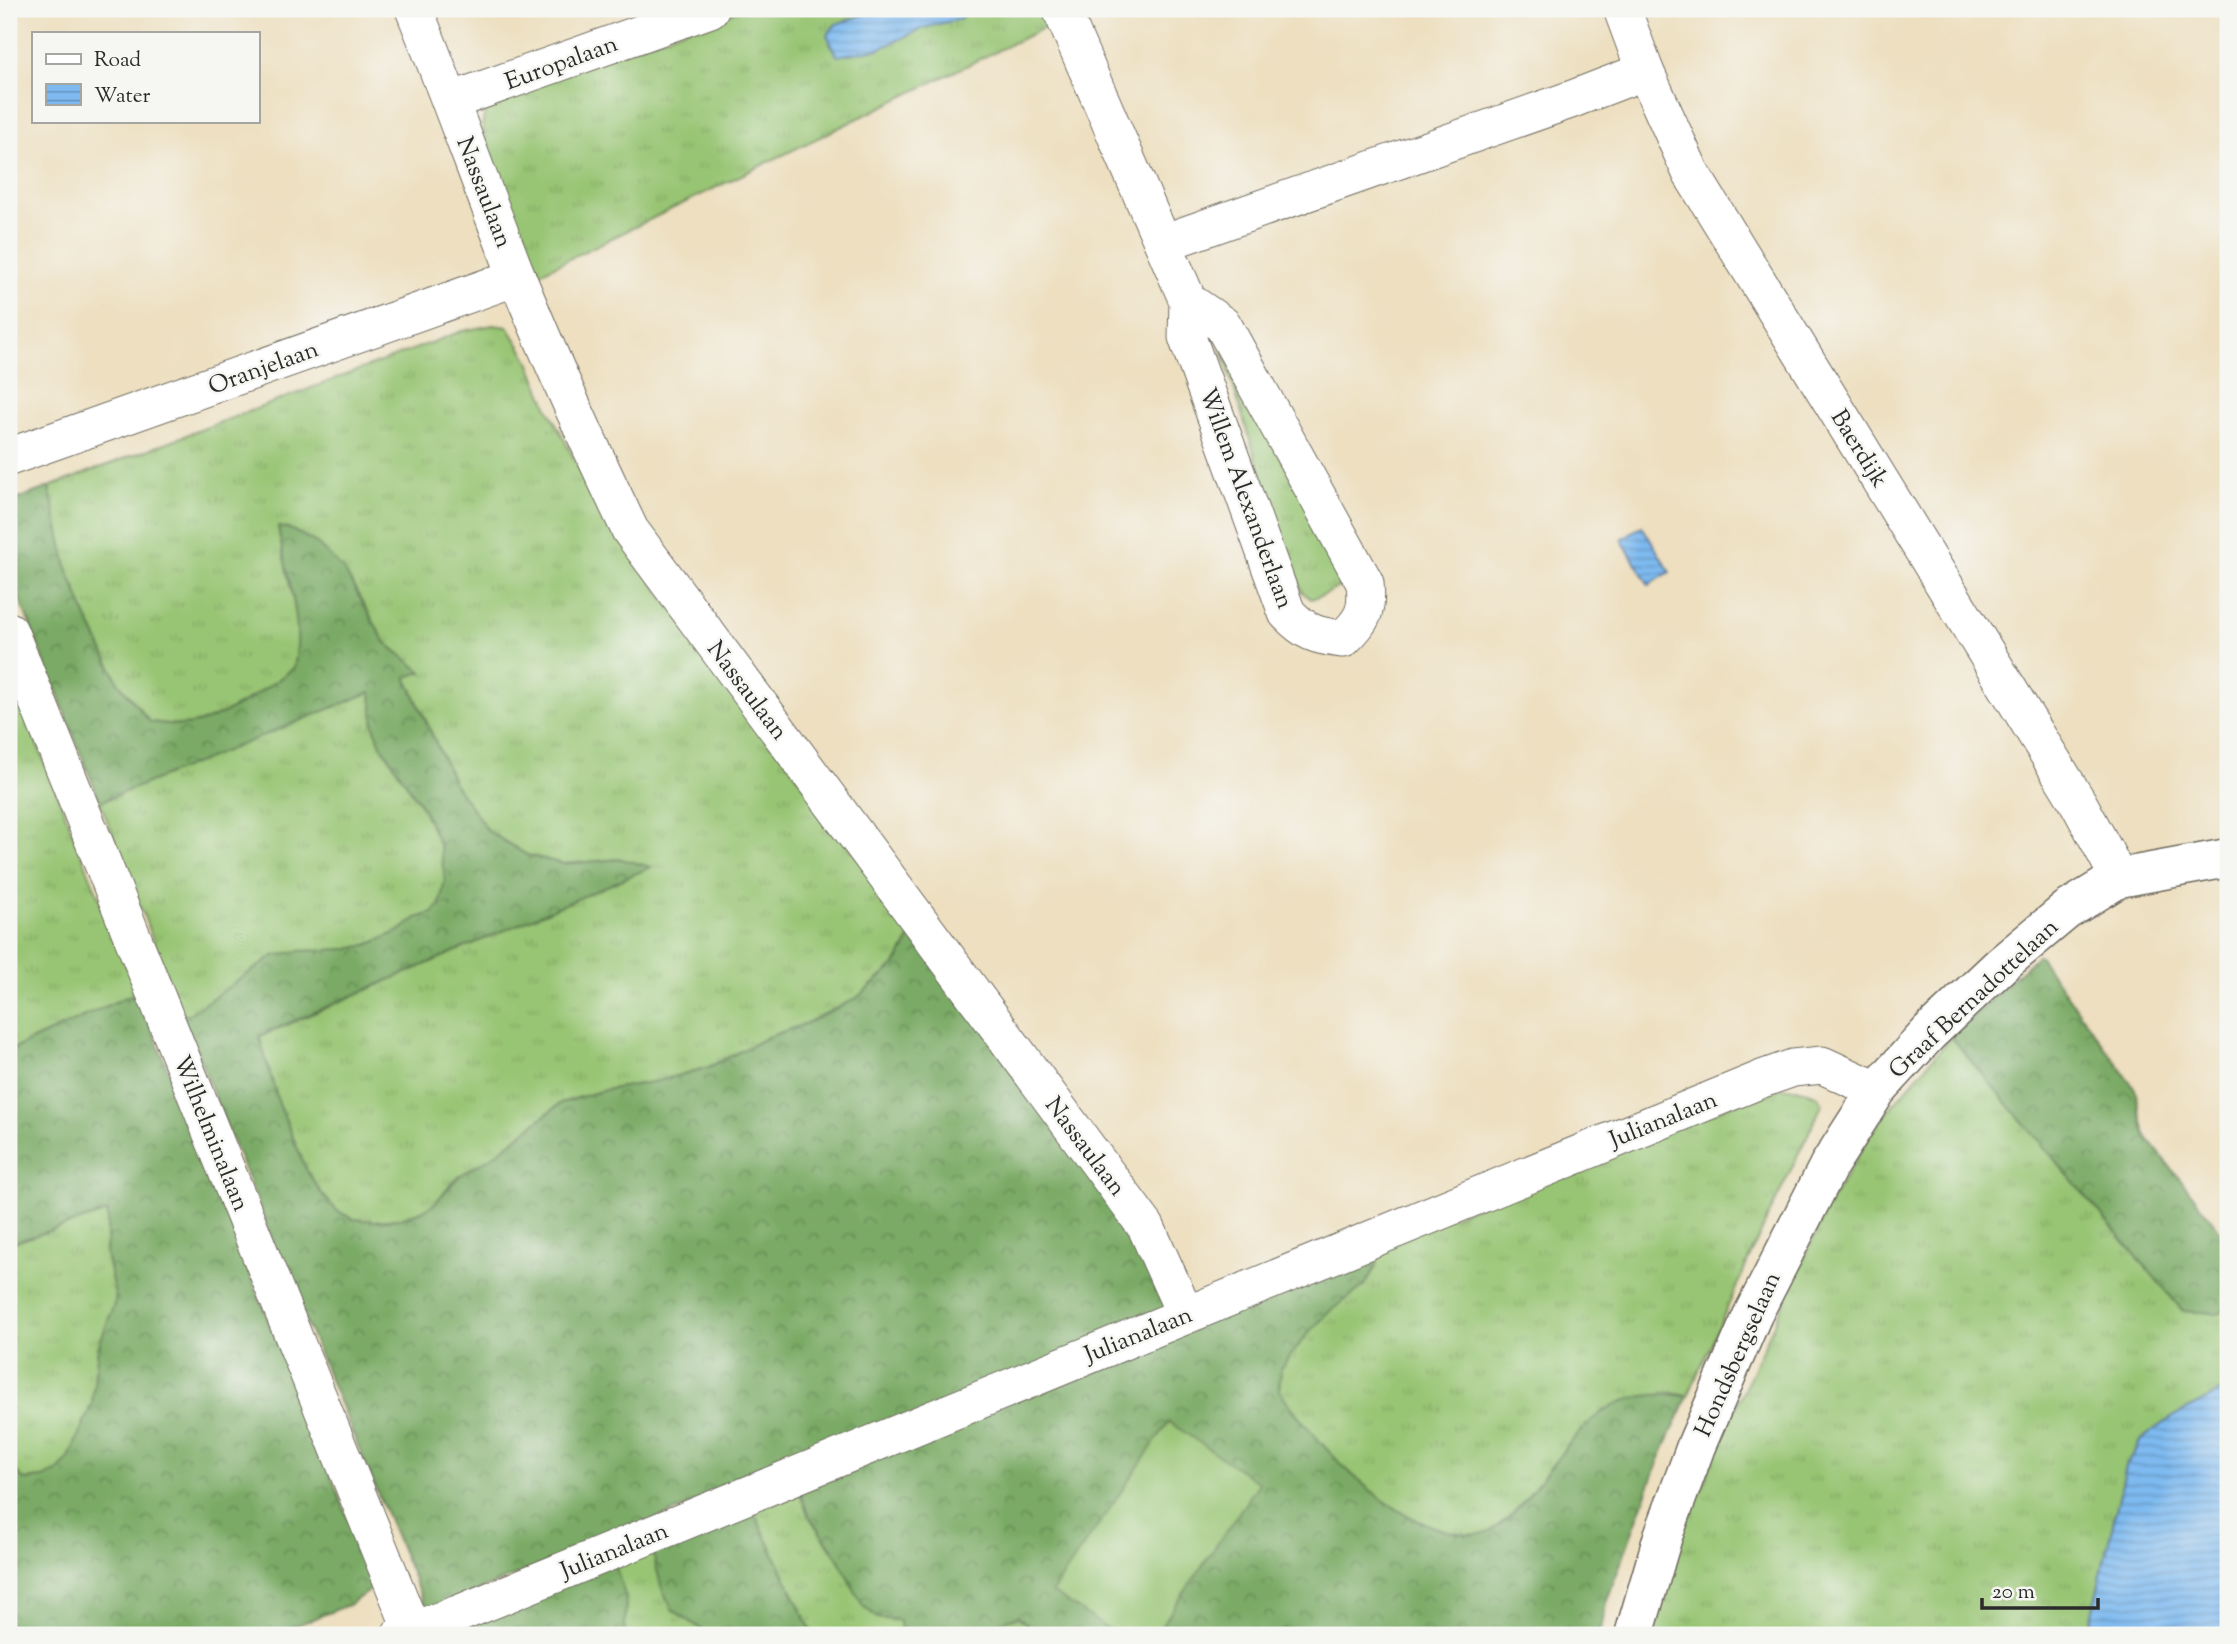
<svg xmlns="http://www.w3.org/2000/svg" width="2237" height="1644" font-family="'Sorts Mill Goudy',serif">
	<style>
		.grass { fill: url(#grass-tufts); stroke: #62784f; stroke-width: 2 }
		.forest { fill: url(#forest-crowns); stroke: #526a48; stroke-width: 2 }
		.pitch { fill: #98c573; stroke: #62784f; stroke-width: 2 }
		.water { fill: url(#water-rules); stroke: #54728e; stroke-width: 2 }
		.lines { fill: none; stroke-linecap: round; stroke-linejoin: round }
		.minor-casing { stroke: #6f6a5f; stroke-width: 39 }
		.tertiary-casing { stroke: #6f6a5f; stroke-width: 41 }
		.minor { stroke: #fff; stroke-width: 37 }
		.tertiary { stroke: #fff; stroke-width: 38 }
		.labels { text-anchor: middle; stroke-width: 5; stroke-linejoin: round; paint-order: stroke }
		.street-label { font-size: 24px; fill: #2b2b2b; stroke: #f6f6f2 }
	</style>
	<defs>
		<pattern id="grass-tufts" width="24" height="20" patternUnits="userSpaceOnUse" patternTransform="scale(1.75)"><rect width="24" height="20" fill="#98c573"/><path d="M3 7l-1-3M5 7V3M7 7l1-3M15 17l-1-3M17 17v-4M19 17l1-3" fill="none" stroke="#83a964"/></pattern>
		<pattern id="forest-crowns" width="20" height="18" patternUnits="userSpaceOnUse" patternTransform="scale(1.75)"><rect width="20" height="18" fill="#7aaa65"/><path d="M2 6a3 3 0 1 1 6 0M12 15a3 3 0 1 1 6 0" fill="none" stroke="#648b53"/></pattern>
		<pattern id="water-rules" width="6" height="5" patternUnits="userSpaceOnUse" patternTransform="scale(1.75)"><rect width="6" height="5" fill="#7ebaf0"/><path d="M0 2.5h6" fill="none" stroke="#6797c3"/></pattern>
	</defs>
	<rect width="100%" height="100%" fill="#f6f6f2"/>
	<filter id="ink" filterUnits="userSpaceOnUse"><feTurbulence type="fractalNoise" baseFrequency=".0143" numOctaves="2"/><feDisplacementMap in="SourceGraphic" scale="14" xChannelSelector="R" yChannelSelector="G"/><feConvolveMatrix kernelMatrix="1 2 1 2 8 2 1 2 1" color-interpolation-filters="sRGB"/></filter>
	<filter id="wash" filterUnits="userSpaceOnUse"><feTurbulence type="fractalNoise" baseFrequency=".00686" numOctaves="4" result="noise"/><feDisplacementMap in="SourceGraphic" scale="28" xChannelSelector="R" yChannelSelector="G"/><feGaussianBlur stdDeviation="1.57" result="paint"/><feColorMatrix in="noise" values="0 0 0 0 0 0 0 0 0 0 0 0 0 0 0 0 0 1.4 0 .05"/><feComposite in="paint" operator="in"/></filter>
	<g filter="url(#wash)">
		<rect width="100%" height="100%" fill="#eddfbf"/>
		<g class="grass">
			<polygon points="743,9 881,9 836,24 830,43 834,49 959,19 970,9 1045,9 1052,24 538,274 485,139 482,126 486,107 519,88"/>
			<path d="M 493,325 L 508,327 L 528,359 L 548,408 L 605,519 L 914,932 L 895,965 L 857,998 L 805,1024 L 768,1037 L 709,1067 L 658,1081 L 605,1090 L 561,1103 L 493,1156 L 459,1176 L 435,1203 L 422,1211 L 398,1219 L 375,1221 L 353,1219 L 337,1211 L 321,1193 L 306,1169 L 279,1104 L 259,1037 L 649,867 L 621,859 L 564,864 L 527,855 L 488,831 L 454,783 L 406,677 L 421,671 L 385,642 L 344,570 L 279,527 C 285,576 305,619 294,668 C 267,688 217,724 183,725 C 172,725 161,723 150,722 L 118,682 L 87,618 L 67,568 L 49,487 L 462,331 Z"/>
			<polygon points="1221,347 1344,572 1342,585 1326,594 1311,599 1302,592 1255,456"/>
			<polygon points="9,674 137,992 9,1051"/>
			<polygon points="371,691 374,726 381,745 422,807 440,846 445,880 440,904 433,913 417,918 398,932 370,944 349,949 299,951 274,956 183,1018 100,802"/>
			<path d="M 1951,1037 L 2183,1311 L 2218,1313 L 2228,1308 L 2228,1388 C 2201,1402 2171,1416 2147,1435 C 2137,1443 2132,1456 2126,1467 L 2087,1635 L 1654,1635 L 1684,1526 L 1707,1478 L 1712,1459 L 1830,1202 L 1879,1121 Z"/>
			<path d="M 1797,1088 L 1817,1095 L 1823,1103 L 1760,1234 L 1688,1396 C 1681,1395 1673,1392 1666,1393 C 1657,1394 1577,1435 1572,1442 C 1546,1470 1526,1508 1494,1529 C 1482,1536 1470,1535 1458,1533 C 1386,1522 1319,1446 1279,1390 L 1281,1368 L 1306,1336 L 1329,1312 L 1364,1286 L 1378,1246 L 1771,1089 Z"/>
			<polygon points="108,1211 106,1254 116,1299 98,1348 92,1404 68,1460 56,1472 43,1478 24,1480 9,1464 9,1244"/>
			<polygon points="796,1483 809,1516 878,1618 898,1620 903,1635 813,1635 749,1502"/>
			<polygon points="650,1542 672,1609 710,1635 619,1635 625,1630 612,1557"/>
			<polygon points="1018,1616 1027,1625 1031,1635 965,1635"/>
		</g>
		<g class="forest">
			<path d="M 49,487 L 67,568 L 87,618 L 118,682 L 150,722 C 161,723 172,725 183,725 C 217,724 267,688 294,668 C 305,619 285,575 278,527 L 288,528 L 315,542 L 344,570 L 385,642 L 422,672 L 406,677 L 454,783 L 488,831 L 527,855 L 564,864 L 621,859 L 651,867 L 259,1036 L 279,1104 L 306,1169 L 321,1193 L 337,1211 L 353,1219 L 375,1221 L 398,1219 L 422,1211 L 435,1203 L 459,1176 L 493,1156 L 561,1103 L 605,1090 L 658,1081 L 709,1067 L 768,1037 L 805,1024 L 857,998 L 895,965 L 914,932 L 1185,1307 L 427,1611 L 297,1301 L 183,1018 L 274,956 L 299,951 L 349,949 L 370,944 L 398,932 L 417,918 L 433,913 L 440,904 L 445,880 L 440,846 L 422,807 L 381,745 L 374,726 L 371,692 L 100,802 L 9,572 L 9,502 Z"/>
			<polygon points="2038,955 2135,1089 2145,1135 2228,1240 2228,1308 2218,1313 2183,1311 1951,1037"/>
			<polygon points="137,992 371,1576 371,1587 367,1592 348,1605 272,1635 9,1635 9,1464 24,1480 43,1478 56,1472 68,1460 92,1404 98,1348 116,1299 106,1254 108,1212 9,1244 9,1051"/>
			<path d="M 1378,1246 L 1377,1265 L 1364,1286 L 1329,1312 L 1306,1336 L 1281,1368 L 1279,1390 C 1319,1446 1386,1522 1457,1533 C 1470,1535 1482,1536 1493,1529 C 1510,1519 1522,1503 1534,1488 C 1582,1429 1603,1385 1688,1396 L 1660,1458 L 1606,1603 L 1600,1635 L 1031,1635 L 1027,1625 L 1018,1616 L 964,1635 L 903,1635 L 898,1620 L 878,1618 L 863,1606 L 835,1553 L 809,1516 L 796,1483 Z"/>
			<polygon points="749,1502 813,1635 710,1635 672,1609 662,1589 650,1543"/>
			<polygon points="612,1557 626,1598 625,1631 619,1635 454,1635 452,1630"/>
		</g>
		<polygon class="pitch" points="1169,1422 1259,1483 1155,1635 1117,1635 1052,1592"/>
		<g class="water">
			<polygon points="881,9 970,9 959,19 924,28 879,49 837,56 827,35 836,24"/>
			<polygon points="1642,526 1670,572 1649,585 1621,539"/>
			<path d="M 2228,1388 L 2228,1635 L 2087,1635 L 2126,1467 C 2131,1457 2136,1447 2143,1439 C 2161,1420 2205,1401 2228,1388 Z"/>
		</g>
	</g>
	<g filter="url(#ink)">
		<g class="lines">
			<defs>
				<g id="minor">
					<path d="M 414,9 C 450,98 482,188 517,277 C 552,363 590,447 630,530 L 1146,1227 L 1185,1314"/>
					<path d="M 1061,9 L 1188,301 L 1187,337 L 1287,613 C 1306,633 1316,636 1343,639 C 1363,620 1368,611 1365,583 L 1223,325 L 1188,301"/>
					<polyline points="1622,9 1645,71 1691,173 2079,804 2119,878"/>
					<polyline points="451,101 710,9"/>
					<polyline points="1163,243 1570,100 1645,71"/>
					<polyline points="9,457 517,277"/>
					<polyline points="9,631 414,1635"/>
					<polyline points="400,1635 458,1614 1762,1079 1793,1068 1822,1065 1877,1090"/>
				</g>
				<polyline id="tertiary" points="1634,1635 1663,1536 1696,1446 1753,1314 1829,1165 1877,1090 1929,1033 2001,965 2067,910 2119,878 2228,858"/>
			</defs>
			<use href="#minor" class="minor-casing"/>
			<use href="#tertiary" class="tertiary-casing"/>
			<use href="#minor" class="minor"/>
			<use href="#tertiary" class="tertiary"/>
		</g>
	</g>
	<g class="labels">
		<g class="street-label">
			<text transform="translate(561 62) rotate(-20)" y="8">Europalaan</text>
			<text transform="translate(485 192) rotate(69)" y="8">Nassaulaan</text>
			<text transform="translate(263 367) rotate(-20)" y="8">Oranjelaan</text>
			<text transform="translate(1860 448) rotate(58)" y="8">Baerdijk</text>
			<text transform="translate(1247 498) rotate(70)" y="8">Willem Alexanderlaan</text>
			<text transform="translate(748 690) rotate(53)" y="8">Nassaulaan</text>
			<text transform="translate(1973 998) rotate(-43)" y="8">Graaf Bernadottelaan</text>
			<text transform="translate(1663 1119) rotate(-22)" y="8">Julianalaan</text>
			<text transform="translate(212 1133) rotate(68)" y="8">Wilhelminalaan</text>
			<text transform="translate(1086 1146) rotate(53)" y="8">Nassaulaan</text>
			<text transform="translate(1138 1334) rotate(-22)" y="8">Julianalaan</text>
			<text transform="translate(1737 1354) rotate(-66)" y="8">Hondsbergselaan</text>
			<text transform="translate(614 1550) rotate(-22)" y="8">Julianalaan</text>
		</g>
	</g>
	<rect width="2237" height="1644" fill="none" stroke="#f6f6f2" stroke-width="35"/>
	<rect x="32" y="32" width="228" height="91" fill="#f6f6f2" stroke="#a5a5a2" stroke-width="2"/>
	<rect x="46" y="54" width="35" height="10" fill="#ffffff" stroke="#a5a5a2" stroke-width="2"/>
	<text x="94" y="66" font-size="21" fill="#2b2b2b">Road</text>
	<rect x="46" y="84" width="35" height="21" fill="url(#water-rules)" stroke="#a5a5a2" stroke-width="2"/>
	<text x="94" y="102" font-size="21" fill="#2b2b2b">Water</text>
	<path d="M1982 1598v10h116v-10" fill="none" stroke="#2b2b2b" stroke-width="3.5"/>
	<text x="1992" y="1598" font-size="21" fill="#2b2b2b" stroke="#f6f6f2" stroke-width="5" paint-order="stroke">20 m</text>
</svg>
